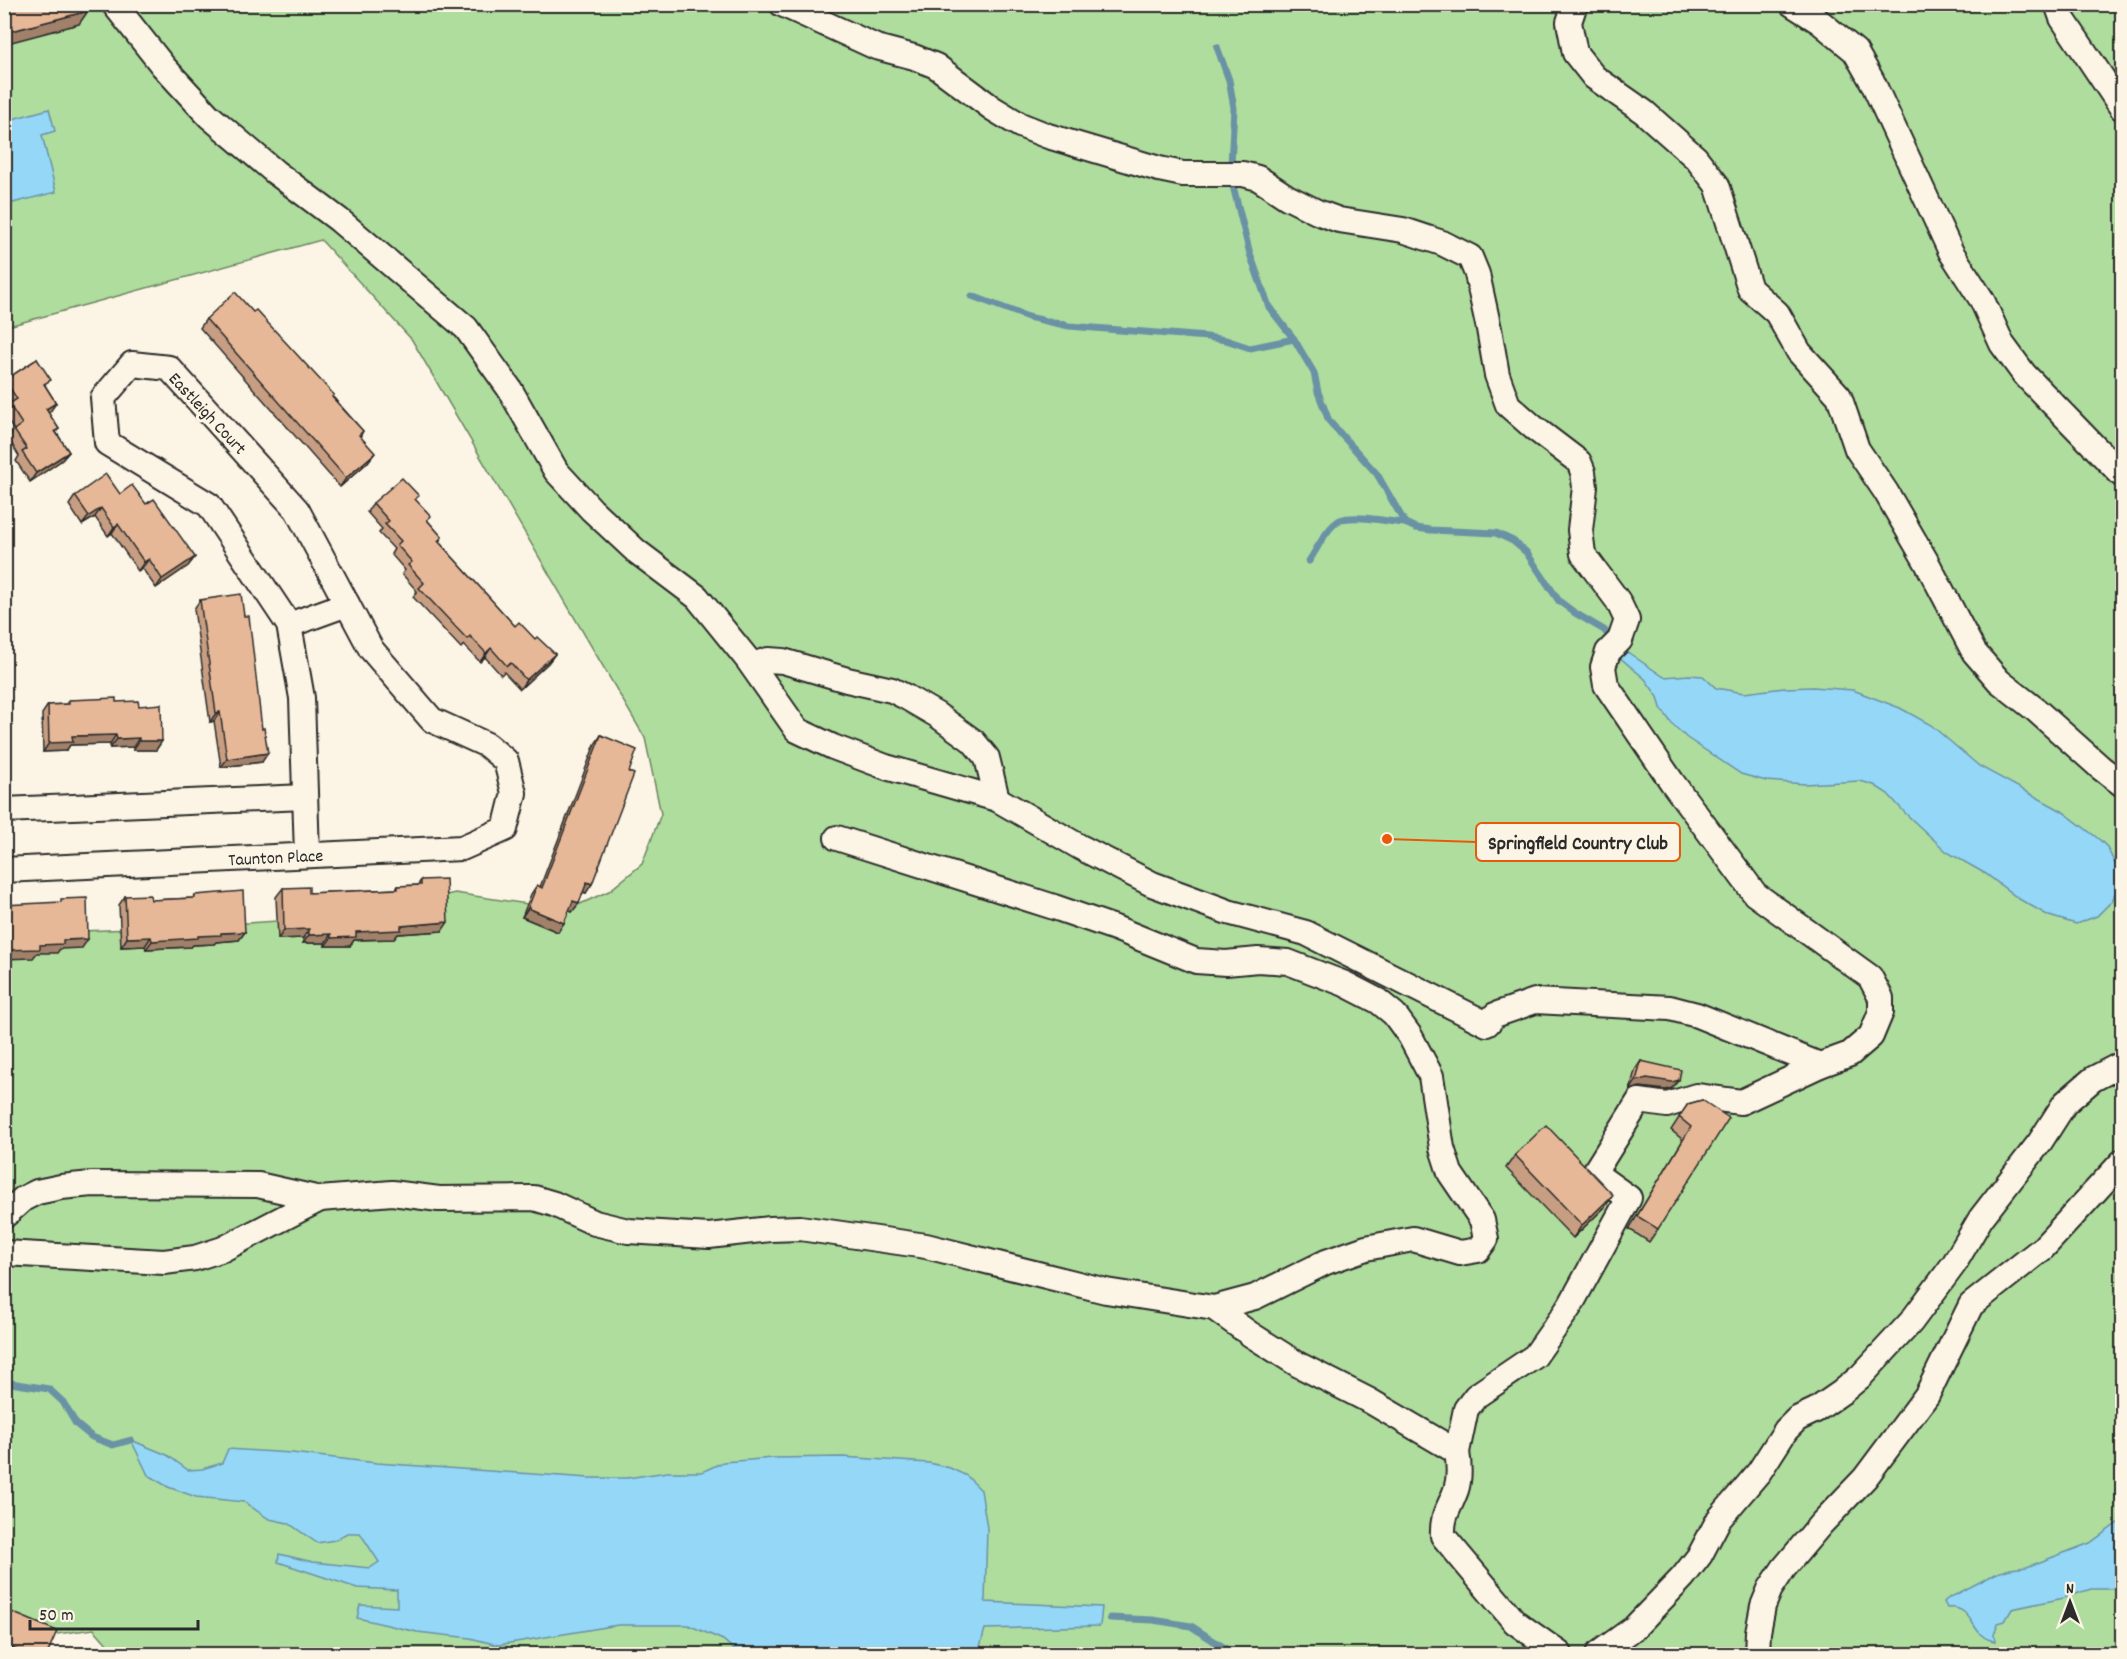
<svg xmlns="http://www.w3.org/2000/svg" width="2127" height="1659" font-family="Dekko,sans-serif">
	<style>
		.green { fill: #afdd9d; stroke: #6d8464; stroke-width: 1.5 }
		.water { fill: #94d7f6; stroke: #6a92a5; stroke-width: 1.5 }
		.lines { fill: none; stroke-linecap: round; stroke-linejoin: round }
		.stream { stroke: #6a92a5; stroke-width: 7 }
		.minor-casing { stroke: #2b2b2b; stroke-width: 28 }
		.minor { stroke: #fcf5e5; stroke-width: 24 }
		.wall { fill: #c79e82; stroke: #2b2b2b; stroke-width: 1.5 }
		.shaded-wall { fill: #a2816a; stroke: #2b2b2b; stroke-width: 1.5 }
		.building { fill: #e7b897; stroke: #2b2b2b; stroke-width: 1.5 }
		.labels { text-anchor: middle; stroke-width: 6; stroke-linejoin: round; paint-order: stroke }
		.street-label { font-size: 18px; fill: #2b2b2b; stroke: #fcf5e5 }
		.leader { fill: none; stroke: #e8590c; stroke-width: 2 }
		.callout-dot { fill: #e8590c; stroke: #fcf5e5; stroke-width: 2 }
		.callout { fill: #fcf5e5; stroke: #e8590c; stroke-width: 2 }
		.callout-label { font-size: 20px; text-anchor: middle; font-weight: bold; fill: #2b2b2b }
	</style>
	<rect width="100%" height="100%" fill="#fcf5e5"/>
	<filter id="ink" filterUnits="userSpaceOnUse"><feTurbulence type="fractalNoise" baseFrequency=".0167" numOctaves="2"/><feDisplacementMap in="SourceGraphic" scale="12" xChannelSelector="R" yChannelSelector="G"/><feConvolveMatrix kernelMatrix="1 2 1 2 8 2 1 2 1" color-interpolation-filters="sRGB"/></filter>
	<g filter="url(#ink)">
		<polygon class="green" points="4,5 2122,5 2122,1654 116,1654 94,1629 5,1641 5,934 184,927 354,916 455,893 567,910 609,891 642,864 661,814 645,738 412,340 321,240 5,327"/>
		<g class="water">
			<polygon points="49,109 55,131 42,135 56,192 5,205 4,170 6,169 5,121"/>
			<polygon points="1626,651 1664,677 1689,675 1703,676 1716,688 1744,693 1784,688 1813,687 1853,690 1900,708 1931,725 1979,766 2062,811 2100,840 2107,847 2116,866 2119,884 2112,901 2097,916 2076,924 2049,916 2019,899 1986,874 1947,852 1906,814 1888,794 1874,785 1860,781 1805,784 1766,781 1741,774 1687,738 1672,724 1661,708 1658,697 1645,679 1618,656"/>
			<polygon points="131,1440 167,1455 188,1470 202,1469 222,1463 228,1449 292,1453 377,1463 589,1478 627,1478 667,1472 702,1472 723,1462 773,1458 843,1457 929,1463 950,1468 967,1476 981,1490 987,1528 985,1602 1102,1607 1100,1626 985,1629 978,1654 739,1654 723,1640 688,1625 618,1625 498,1645 470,1638 417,1632 357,1618 360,1605 397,1607 397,1590 357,1588 278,1562 279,1554 313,1562 370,1568 379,1562 360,1533 347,1533 335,1540 317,1543 288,1523 269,1519 244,1502 196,1497 168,1487 148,1475"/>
			<path d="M 2122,1520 L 2122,1589 L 2091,1589 L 2064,1598 L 2012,1609 L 2005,1621 L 1998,1623 L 1994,1635 L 1995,1641 C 1969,1638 1976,1605 1947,1608 L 1944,1602 L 1947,1599 L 1997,1573 L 2010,1569 L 2027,1567 L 2090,1543 Z"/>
		</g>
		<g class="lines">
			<g class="stream">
				<polyline points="1217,47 1229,80 1234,108 1231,165"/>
				<polyline points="1232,182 1250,254 1269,307 1294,339 1314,373 1318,392 1329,421 1377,474 1405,523 1416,528 1431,530 1496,533 1513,541 1526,552 1559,601 1575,613 1604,630 1611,638"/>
				<polyline points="972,296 1028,317 1069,326 1207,337 1226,340 1250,348 1294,339"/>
				<path d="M 1309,561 C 1317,549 1327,527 1340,520 C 1355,514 1389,522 1405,523"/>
				<polyline points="4,1382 49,1389 63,1402 76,1424 92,1437 113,1445 131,1440"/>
				<polyline points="1110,1618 1153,1620 1191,1626 1234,1654"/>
			</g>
			<defs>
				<g id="minor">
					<polyline points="114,4 163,66 209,116 275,172 339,220 466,328 509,388 556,471 592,510 636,551 697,597 748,660 797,730 833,747 886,767 997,799 1080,847 1152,884 1228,912 1306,933 1487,1024 1495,1015 1535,1001 1670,1008 1697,1015 1820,1065 1850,1054 1871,1036 1881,1012 1881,998 1870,977 1755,894 1672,782 1606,685 1603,667 1608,652 1620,640 1627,620 1618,601 1583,554 1580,530 1585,487 1583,472 1579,462 1533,427 1508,405 1497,375 1489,329 1477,274 1470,257 1442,243 1403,230 1339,220 1317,212 1287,197 1258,178 1243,174 1183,174 1159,169 1048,136 1020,125 992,108 936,66 914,57 876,47 782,4"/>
					<polyline points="1575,4 1569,22 1575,53 1594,77 1644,112 1696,158 1717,185 1750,289 1777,313 1799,352 1839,396 1857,449 1886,492 1926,561 1974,652 1999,681 2036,710 2101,768 2122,784"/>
					<polyline points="1792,4 1820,22 1855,51 1872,81 1951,252 1982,300 2002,344 2024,374 2122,475"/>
					<polyline points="2057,4 2062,18 2122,108"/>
					<polyline points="289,625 347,604"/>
					<polyline points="752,665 768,660 783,661 847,680 892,690 906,697 937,715 973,741 987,758 997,799"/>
					<polyline points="4,810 305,797"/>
					<polyline points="837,838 1054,907 1115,928 1196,961 1226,963 1258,960 1288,962 1345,984 1378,1001 1394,1014 1410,1036 1431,1076 1442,1148 1450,1173 1482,1220 1486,1239 1478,1250 1460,1253 1413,1239 1366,1248 1326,1262 1255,1297 1214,1308"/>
					<path id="s1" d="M 4,870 L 462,848 L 505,829 L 514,793 L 506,761 L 487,745 L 432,720 L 371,649 L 297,510 L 169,368 L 132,364 L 103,398 L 107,443 L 209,505 L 289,625 L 302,698 L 307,855"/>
					<path d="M 4,1216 L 23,1199 L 37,1192 L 61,1187 L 92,1184 L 258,1185 L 320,1199 L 392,1193 L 439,1199 L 534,1198 L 554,1204 L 595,1223 L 628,1231 L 709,1236 L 770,1229 L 800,1228 L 926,1246 L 1106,1291 L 1214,1308 L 1250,1334 L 1299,1365 L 1370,1401 L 1457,1452 C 1459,1464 1460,1478 1456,1490 C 1449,1510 1442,1514 1443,1536 L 1515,1622 L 1560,1654"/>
					<polyline points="4,1253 164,1262 195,1258 223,1249 320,1199"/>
					<polyline points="1457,1452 1466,1409 1476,1396 1535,1356 1570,1306 1629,1198 1594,1173 1639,1101 1667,1105 1696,1096 1741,1102 1820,1065"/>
					<polyline points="1598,1654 1634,1628 1683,1577 1700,1555 1719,1519 1759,1472 1786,1430 1797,1419 1816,1410 1842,1392 1861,1376 1911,1322 1954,1264 1981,1218 2040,1142 2065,1103 2093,1079 2122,1064"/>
					<polyline points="1757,1654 1758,1632 1763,1606 1770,1589 1784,1568 1821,1524 1865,1478 1927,1395 1971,1305 2043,1248 2122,1162"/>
				</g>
			</defs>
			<use href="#minor" class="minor-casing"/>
			<use href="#minor" class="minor"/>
		</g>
		<g class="wall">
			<polygon points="253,312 334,395 333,397 363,431 360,437 368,462 340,487 200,328 206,319"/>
			<polygon points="37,359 46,387 56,403 48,413 59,429 56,432 69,452 62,460 30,482 16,461 19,456 8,438 14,430 4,416 4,410 9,404 4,398 4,381"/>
			<polygon points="120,494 146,504 195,557 188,566 156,588 142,568 138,571 112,533 108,536 95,517 82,525 69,505 75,496"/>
			<polygon points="416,500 428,521 442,537 439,542 515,626 535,639 555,654 548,663 520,689 504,672 501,675 485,657 480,662 464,645 461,648 413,597 417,591 402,574 405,570 391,554 394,549 379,533 382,529 367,512 373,503"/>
			<polygon points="200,600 262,729 262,762 221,767 214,721 210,722 194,609"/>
			<polygon points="69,700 116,702 139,706 162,741 156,750 133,750 133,747 110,748 110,744 70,745 66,751 43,752 42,714 48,705 66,704"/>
			<polygon points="601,735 629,772 586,893 583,892 579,903 572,912 569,910 558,932 522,917 531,894 537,885 540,887 595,744"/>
			<polygon points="421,880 442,931 398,934 394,939 354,940 350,946 325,946 325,943 303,943 303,938 278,939 276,897 283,888 309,893 396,889 398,886 418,885"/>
			<polygon points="195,895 245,932 239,940 216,942 214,944 193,945 191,947 146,949 145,946 121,947 119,905 125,896 151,900 193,898"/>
			<polygon points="1641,1061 1672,1088 1666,1090 1640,1087 1630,1090 1635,1070"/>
			<polygon points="1702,1100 1658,1229 1649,1242 1629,1229 1683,1140 1671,1130 1688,1104"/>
			<polygon points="1515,1155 1613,1195 1604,1208 1573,1238 1506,1168"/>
		</g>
		<g class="shaded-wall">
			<polygon points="88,11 79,24 4,44 4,33"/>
			<polygon points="56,403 50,412 40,418 46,409"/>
			<polygon points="69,452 62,460 30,482 36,473"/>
			<polygon points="375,453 368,462 340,487 346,478"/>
			<polygon points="101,508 95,517 82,525 89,516"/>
			<polygon points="118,524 112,533 108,536 114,527"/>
			<polygon points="195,557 188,566 156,588 162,579"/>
			<polygon points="149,559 142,568 138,571 144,562"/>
			<polygon points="491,648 485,657 480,662 486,653"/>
			<polygon points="555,654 548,663 520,689 526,680"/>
			<polygon points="220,712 214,721 210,722 216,713"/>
			<polygon points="116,735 110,744 70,745 66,751 43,752 49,743 72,736"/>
			<polygon points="139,738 133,747 110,748 117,739"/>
			<polygon points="139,741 162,741 156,750 133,750"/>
			<polygon points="268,753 262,762 221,767 227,759"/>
			<polygon points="587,882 592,884 586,893 581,891"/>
			<polygon points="573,901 579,903 572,912 567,910"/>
			<polygon points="528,908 564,923 558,932 522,917"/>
			<polygon points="448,922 442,931 398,934 394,939 354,940 350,946 325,946 331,938 356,932 401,926"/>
			<polygon points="309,929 303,938 278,939 284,930"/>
			<polygon points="245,932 239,940 216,942 214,944 193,945 191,947 146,949 152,941 198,936 221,933"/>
			<polygon points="331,934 325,943 303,943 309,935"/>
			<polygon points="151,937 145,946 121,947 127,938"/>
			<polygon points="88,939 82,948 60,949 57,953 37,953 33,958 4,959 4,950 63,940"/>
			<polygon points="1647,1078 1679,1080 1672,1088 1666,1090 1640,1087 1630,1090 1636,1081"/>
			<polygon points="1613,1195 1604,1208 1573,1238 1582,1225"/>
			<polygon points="4,1645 28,1654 4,1654"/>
		</g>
		<g class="building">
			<polygon points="4,4 86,4 88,11 4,33"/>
			<polygon points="235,292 253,312 256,310 334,395 332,397 363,431 359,435 375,453 346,478 206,319"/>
			<polygon points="37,359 51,380 44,384 56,403 46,409 59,429 55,431 69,452 36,473 22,452 27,449 14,430 22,424 9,404 17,399 5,380"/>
			<polygon points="106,474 120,494 132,485 146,504 154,499 195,557 162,579 149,559 144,562 118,524 114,527 101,508 89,516 75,496"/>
			<polygon points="402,478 419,496 415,499 431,516 427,520 442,537 438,541 515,626 519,622 535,639 537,637 555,654 526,680 511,663 507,666 491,648 486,653 470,636 467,639 419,588 424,583 408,565 412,562 397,545 401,541 385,524 389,521 373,503"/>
			<polygon points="241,594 244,616 249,616 262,729 264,728 268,753 227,759 220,712 216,713 200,600"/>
			<polygon points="116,698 116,702 138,701 139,706 161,704 162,741 139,741 139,738 117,739 116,735 72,736 73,742 49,743 48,705 69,704 69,700"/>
			<polygon points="601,735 637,750 629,772 634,774 592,884 587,882 579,903 573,901 564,923 528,908 537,885 542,888"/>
			<polygon points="446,879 448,922 401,926 401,930 356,932 356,937 331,938 331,934 309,935 309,929 284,930 283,888 309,887 309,893 398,889 398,886 421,885 421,880"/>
			<polygon points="243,891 245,932 221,933 221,935 198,936 198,938 152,941 151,937 127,938 125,896 150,895 151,900 195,898 195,895"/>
			<polygon points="87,898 88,939 63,940 63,944 40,945 40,949 4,950 4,905 61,902 61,899"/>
			<polygon points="1641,1061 1681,1070 1679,1080 1672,1082 1647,1078 1636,1081"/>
			<polygon points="1702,1100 1729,1118 1658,1229 1637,1216 1691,1127 1679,1117 1688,1104"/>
			<polygon points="1546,1125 1613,1195 1582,1225 1515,1155"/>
			<polygon points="4,1609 57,1631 47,1654 28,1654 4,1645"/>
		</g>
	</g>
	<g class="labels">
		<g class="street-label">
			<text transform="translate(208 413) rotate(47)" y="6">Eastleigh Court</text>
			<text dy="6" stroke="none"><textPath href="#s1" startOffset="272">Taunton Place</textPath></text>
		</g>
	</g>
	<path class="leader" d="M1387 839L1476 842"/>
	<circle class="callout-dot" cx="1387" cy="839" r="6"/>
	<rect class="callout" x="1476" y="823" width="204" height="38" rx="6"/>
	<g class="callout-label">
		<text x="1578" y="849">Springfield Country Club</text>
	</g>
	<rect width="2127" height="1659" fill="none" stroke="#fcf5e5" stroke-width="24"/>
	<rect x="12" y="12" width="2103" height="1635" fill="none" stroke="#2b2b2b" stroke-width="2" filter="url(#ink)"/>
	<g transform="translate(2070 1602)" stroke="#fcf5e5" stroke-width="4.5" paint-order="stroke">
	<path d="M0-4.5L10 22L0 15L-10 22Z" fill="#2b2b2b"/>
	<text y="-9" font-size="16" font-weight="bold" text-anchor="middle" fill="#2b2b2b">N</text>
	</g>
	<path d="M30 1620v9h168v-9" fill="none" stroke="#2b2b2b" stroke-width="3"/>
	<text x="39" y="1620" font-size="18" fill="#2b2b2b" stroke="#fcf5e5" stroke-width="4.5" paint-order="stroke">50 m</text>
</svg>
